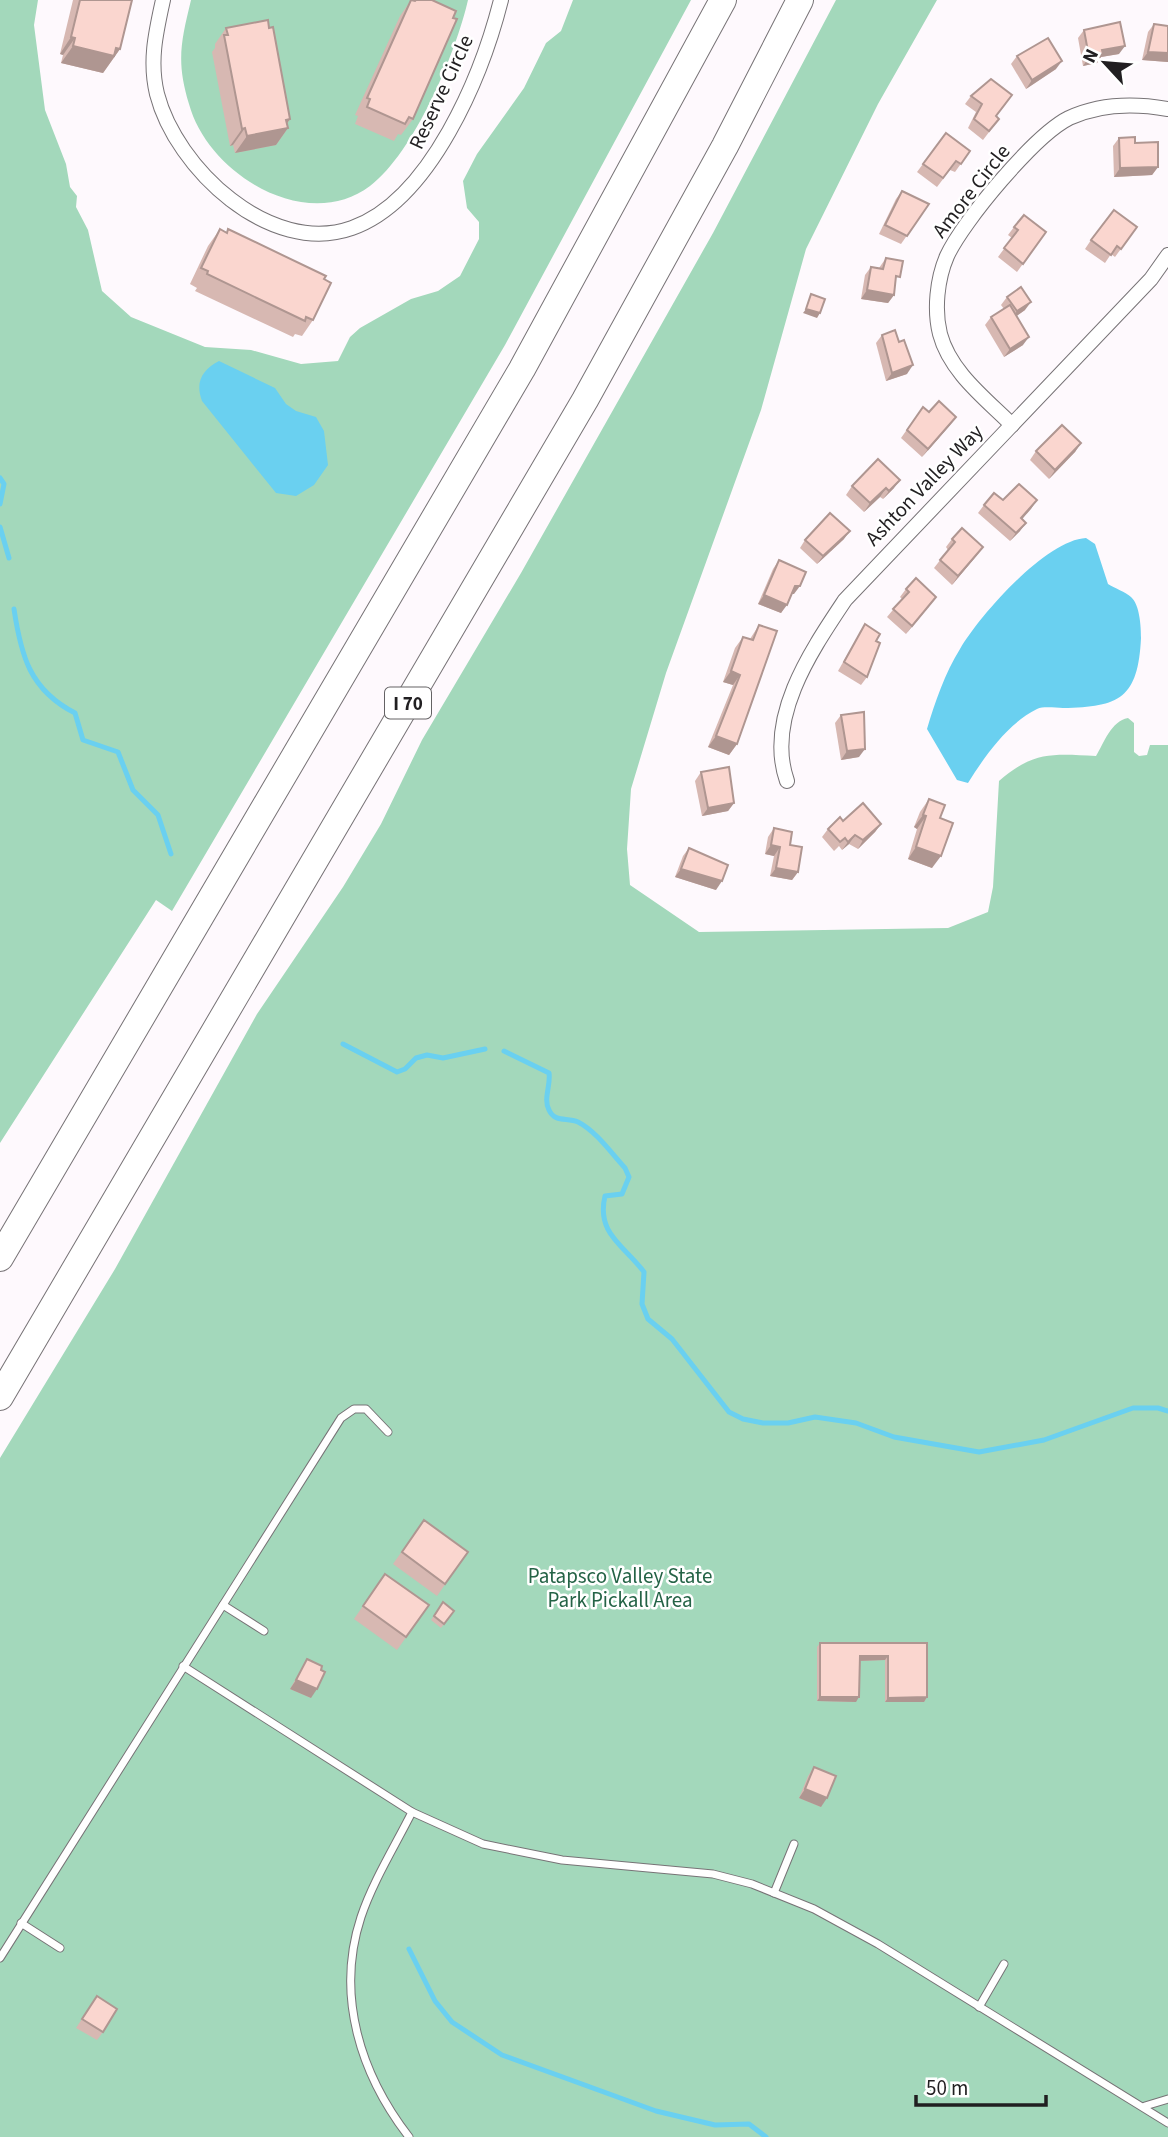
<svg xmlns="http://www.w3.org/2000/svg" width="1168" height="2137" font-family="'Source Sans 3',sans-serif">
	<style>
		.green { fill: #a3d8bb }
		.water { fill: #6ad0f0 }
		.lines { fill: none; stroke-linecap: round; stroke-linejoin: round }
		.stream { stroke: #6ad0f0; stroke-width: 5 }
		.service-casing { stroke: #777376; stroke-width: 9 }
		.minor-casing { stroke: #777376; stroke-width: 16 }
		.motorway-casing { stroke: #777376; stroke-width: 28 }
		.service { stroke: #fff; stroke-width: 7 }
		.minor { stroke: #fff; stroke-width: 14 }
		.motorway { stroke: #fff; stroke-width: 26 }
		.wall { fill: #d7b8b2 }
		.shaded-wall { fill: #af9691 }
		.building { fill: #fad6cf; stroke: #af9691; stroke-width: 2 }
		.labels { text-anchor: middle; stroke-width: 5; stroke-linejoin: round; paint-order: stroke }
		.shield { fill: #fff; stroke: #646264; stroke-width: 2 }
		.shield-label { font-size: 19px; font-weight: bold; fill: #211f21 }
		.street-label { font-size: 21px; fill: #211f21; stroke: #fff }
		.park-label { font-size: 21px; fill: #246346; stroke: #fff }
	</style>
	<rect width="100%" height="100%" fill="#fef9fd"/>
	<g class="green">
		<polygon points="0,0 38,0 34,25 45,110 66,164 70,187 77,196 76,207 88,230 102,291 131,317 205,347 251,350 301,364 338,361 350,337 360,328 411,299 438,291 460,276 479,239 479,222 467,208 463,181 477,154 524,88 546,43 561,31 573,0 691,0 505,345 172,911 156,900 0,1143"/>
		<path d="M 191,0 L 468,0 C 456,53 414,153 370,186 C 306,234 208,174 189,104 C 176,61 181,42 191,0 Z"/>
		<path d="M 836,0 L 937,0 L 878,104 L 806,249 L 761,410 L 666,673 L 631,789 L 627,849 L 630,885 L 699,932 L 948,928 L 988,912 L 993,887 L 999,781 C 1033,751 1053,754 1096,756 C 1104,743 1111,721 1128,718 L 1134,723 L 1134,752 L 1139,756 L 1147,755 L 1150,745 L 1168,745 L 1168,2137 L 0,2137 L 0,1458 L 115,1269 L 257,1014 L 343,887 L 381,824 L 422,740 L 521,573 L 713,233 Z"/>
	</g>
	<g class="water">
		<path d="M 219,361 L 275,388 L 286,404 L 296,411 L 316,417 L 324,431 L 328,465 L 314,485 L 296,496 L 276,493 L 202,401 C 195,382 202,370 219,361 Z"/>
		<path d="M 1086,538 L 1095,544 L 1108,584 C 1114,588 1126,592 1131,597 C 1140,605 1141,627 1141,638 C 1138,698 1120,707 1063,708 C 1055,708 1044,706 1037,709 C 1007,724 985,756 968,783 L 957,780 L 927,729 C 935,702 945,673 960,649 C 980,615 1046,540 1086,538 Z"/>
	</g>
	<g class="lines">
		<g class="stream">
			<polyline points="0,478 4,484 0,504"/>
			<polyline points="0,527 9,558"/>
			<path d="M 14,609 C 21,656 30,690 75,713 L 83,740 L 118,752 L 133,790 L 158,815 L 171,854"/>
			<polyline points="343,1044 397,1072 405,1069 416,1058 427,1055 443,1058 485,1049"/>
			<path d="M 504,1051 L 549,1073 C 551,1085 543,1099 549,1110 C 555,1123 567,1117 578,1122 C 596,1131 612,1154 625,1168 L 629,1177 L 622,1194 L 605,1196 C 596,1234 624,1245 644,1272 L 642,1304 L 648,1319 L 672,1339 L 729,1412 L 743,1419 L 763,1423 L 788,1423 L 815,1417 L 856,1423 L 894,1437 L 979,1452 L 1044,1440 L 1133,1408 L 1158,1408 L 1168,1411"/>
			<polyline points="409,1949 435,2001 452,2022 502,2055 656,2111 715,2125 749,2124 766,2137"/>
		</g>
		<defs>
			<g id="service">
				<polyline points="223,1605 264,1631"/>
				<polyline points="183,1666 412,1812 483,1844 562,1860 713,1874 752,1884 814,1909 878,1944 1168,2123"/>
				<polyline points="774,1893 794,1844"/>
				<polyline points="21,1923 60,1948"/>
				<polyline points="0,1958 341,1418 354,1409 366,1409 388,1432"/>
				<polyline points="979,2007 1004,1964"/>
				<polyline points="1145,2106 1168,2099"/>
				<path d="M 409,2137 C 361,2075 335,1996 361,1917 C 373,1881 395,1846 412,1812"/>
			</g>
			<g id="minor">
				<path d="M 163,0 C 156,32 149,61 157,94 C 176,168 270,257 352,228 C 431,200 482,75 501,0"/>
				<path d="M 1012,425 C 986,399 950,372 940,334 C 934,310 937,279 947,256 C 963,221 1035,135 1069,118 C 1101,103 1134,103 1168,109"/>
				<path d="M 787,781 C 765,718 811,651 845,600 L 1151,279 L 1168,255"/>
			</g>
			<g id="motorway">
				<polyline points="0,1258 522,369 723,0"/>
				<polyline points="0,1397 585,400 725,146 800,0"/>
			</g>
		</defs>
		<use href="#service" class="service-casing"/>
		<use href="#minor" class="minor-casing"/>
		<use href="#motorway" class="motorway-casing"/>
		<use href="#service" class="service"/>
		<use href="#minor" class="minor"/>
		<use href="#motorway" class="motorway"/>
	</g>
	<g class="wall">
		<polygon points="73,0 132,0 120,49 103,73 61,63 63,55 60,54"/>
		<polygon points="411,0 432,0 413,119 401,135 398,134 394,141 355,124 358,116 355,115 400,16"/>
		<polygon points="1154,24 1168,26 1168,62 1142,60 1148,32"/>
		<polygon points="226,28 290,119 287,124 288,128 276,145 235,153 233,145 230,146 212,52 215,48 215,44"/>
		<polygon points="1084,30 1119,54 1101,57 1097,63 1083,66 1078,38"/>
		<polygon points="1017,56 1056,69 1026,89 1011,64"/>
		<polygon points="971,96 1006,104 996,116 999,119 983,140 968,128 976,112 965,104"/>
		<polygon points="946,133 970,151 955,172 950,170 937,187 917,172"/>
		<polygon points="1119,138 1135,143 1158,167 1152,175 1114,177 1113,146"/>
		<polygon points="902,191 929,204 901,244 879,234 896,199"/>
		<polygon points="1014,227 1046,232 1017,272 998,257 1012,238 1008,235"/>
		<polygon points="1137,227 1115,257 1111,254 1105,263 1085,249 1091,240"/>
		<polygon points="220,229 324,279 313,320 302,336 295,334 293,337 195,291 197,288 190,284 208,246"/>
		<polygon points="886,258 895,285 894,295 888,303 861,299 865,275 871,267 879,268"/>
		<polygon points="1007,297 1025,310 1016,316 1023,345 1004,357 985,325 991,317 1004,309 1001,305"/>
		<polygon points="882,335 907,374 886,381 876,343"/>
		<polygon points="923,407 929,412 950,425 922,457 901,438"/>
		<polygon points="1081,443 1075,452 1049,479 1030,460 1036,451"/>
		<polygon points="852,486 894,488 883,499 880,497 864,512 846,495"/>
		<polygon points="1003,500 1037,500 1022,519 1020,531 1010,541 978,513 984,505"/>
		<polygon points="844,539 817,564 800,548 805,540"/>
		<polygon points="952,539 977,555 952,585 934,568 948,550 946,547"/>
		<polygon points="779,560 794,594 792,594 781,613 758,604 773,569"/>
		<polygon points="906,589 936,597 906,634 887,617 902,599 900,597"/>
		<polygon points="865,624 876,641 867,677 861,685 838,671"/>
		<polygon points="759,625 737,744 729,755 708,747 733,685 723,682 735,648 743,637 750,639"/>
		<polygon points="841,715 859,757 841,760 835,723"/>
		<polygon points="701,772 734,803 728,811 702,816 695,781"/>
		<polygon points="929,799 940,818 932,868 908,859 917,829 914,827 920,812"/>
		<polygon points="843,821 881,824 875,832 858,849 849,844 842,850 839,846 834,851 822,837 828,829"/>
		<polygon points="774,828 790,845 798,872 792,880 770,876 774,856 765,854 768,837"/>
		<polygon points="689,848 716,890 675,877 683,856"/>
		<polygon points="424,1520 468,1552 437,1596 393,1564"/>
		<polygon points="385,1574 429,1605 397,1650 354,1619"/>
		<polygon points="443,1602 454,1611 441,1628 431,1620"/>
		<polygon points="820,1643 927,1643 927,1697 924,1702 885,1702 885,1660 859,1661 856,1702 817,1701 817,1647"/>
		<polygon points="307,1659 311,1698 290,1689"/>
		<polygon points="814,1767 821,1807 799,1798 808,1776"/>
		<polygon points="97,1996 103,2032 97,2040 76,2028"/>
	</g>
	<g class="shaded-wall">
		<polygon points="71,37 75,38 63,55 60,54"/>
		<polygon points="73,46 116,48 120,49 103,73 61,63"/>
		<polygon points="1125,46 1119,54 1101,57 1097,63 1083,66 1089,57 1102,50"/>
		<polygon points="1148,52 1168,53 1168,62 1142,60"/>
		<polygon points="1062,61 1056,69 1026,89 1032,80"/>
		<polygon points="290,119 283,129 288,128 276,145 235,153 247,136"/>
		<polygon points="245,128 233,145 230,146 242,129"/>
		<polygon points="1158,167 1152,175 1114,177 1120,168"/>
		<polygon points="867,290 894,295 888,303 861,299"/>
		<polygon points="1031,302 1025,310 1011,320 1017,311"/>
		<polygon points="806,309 820,313 817,318 803,313"/>
		<polygon points="1029,337 1023,345 1004,357 1010,349"/>
		<polygon points="913,365 907,374 886,381 892,373"/>
		<polygon points="956,417 950,425 922,457 928,449"/>
		<polygon points="1081,443 1075,452 1049,479 1055,470"/>
		<polygon points="900,480 894,488 883,499 889,491"/>
		<polygon points="886,488 880,497 864,512 870,503"/>
		<polygon points="1037,500 1031,509 1015,527 1021,518"/>
		<polygon points="1026,523 1020,531 1010,541 1016,533"/>
		<polygon points="850,531 844,539 817,564 823,556"/>
		<polygon points="983,547 977,555 952,585 958,576"/>
		<polygon points="795,586 800,586 794,594 789,594"/>
		<polygon points="764,595 787,605 781,613 758,604"/>
		<polygon points="936,597 930,605 906,634 912,626"/>
		<polygon points="731,671 740,675 733,685 723,682"/>
		<polygon points="716,736 737,744 729,755 708,747"/>
		<polygon points="865,749 859,757 841,760 847,751"/>
		<polygon points="734,803 728,811 702,816 708,808"/>
		<polygon points="923,815 926,816 917,829 914,827"/>
		<polygon points="881,824 875,832 858,849 863,840"/>
		<polygon points="855,835 849,844 842,850 848,842"/>
		<polygon points="771,845 780,847 774,856 765,854"/>
		<polygon points="916,847 941,856 932,868 908,859"/>
		<polygon points="776,868 798,872 792,880 770,876"/>
		<polygon points="681,869 722,881 716,890 675,877"/>
		<polygon points="860,1656 888,1656 885,1660 857,1661"/>
		<polygon points="296,1680 317,1689 311,1698 290,1689"/>
		<polygon points="820,1697 859,1697 856,1702 817,1701"/>
		<polygon points="927,1697 924,1702 885,1702 888,1698"/>
		<polygon points="805,1789 827,1798 821,1807 799,1798"/>
	</g>
	<g class="building">
		<polygon points="80,0 132,0 120,49 116,48 114,56 73,46 75,38 71,37"/>
		<polygon points="411,0 415,1 416,0 432,0 456,11 453,18 457,19 413,119 409,117 405,124 367,107 370,99 367,98"/>
		<polygon points="268,20 269,28 273,27 290,119 286,120 288,128 247,136 245,128 242,129 224,35 228,35 226,28"/>
		<polygon points="1120,22 1125,46 1102,50 1103,54 1089,57 1084,30"/>
		<polygon points="1154,24 1168,26 1168,53 1148,52"/>
		<polygon points="1048,38 1062,61 1032,80 1017,56"/>
		<polygon points="991,79 1012,95 996,116 999,119 989,131 974,119 982,104 971,96"/>
		<polygon points="946,133 970,151 961,164 956,161 943,178 923,164"/>
		<polygon points="1135,137 1135,143 1158,142 1158,167 1120,168 1119,138"/>
		<polygon points="902,191 929,204 907,236 885,225"/>
		<polygon points="1114,210 1137,227 1121,249 1117,246 1111,255 1091,240"/>
		<polygon points="1024,215 1046,232 1023,264 1004,248 1018,230 1014,227"/>
		<polygon points="220,229 227,233 228,229 326,276 324,279 331,283 313,320 306,317 305,321 207,274 208,271 201,268"/>
		<polygon points="886,258 903,261 900,277 896,276 894,295 867,290 871,267 883,269"/>
		<polygon points="1021,287 1031,302 1017,311 1007,297"/>
		<polygon points="811,294 825,299 820,313 806,309"/>
		<polygon points="1010,305 1029,337 1010,349 991,317"/>
		<polygon points="895,330 899,342 904,340 913,365 892,373 882,335"/>
		<polygon points="939,401 956,417 928,449 907,430 923,407 929,412"/>
		<polygon points="1062,425 1081,443 1055,470 1036,451"/>
		<polygon points="878,459 900,480 889,491 886,488 870,503 852,486"/>
		<polygon points="1019,484 1037,500 1021,518 1026,523 1016,533 984,505 994,493 1003,500"/>
		<polygon points="830,513 850,531 823,556 805,540"/>
		<polygon points="962,528 983,547 958,576 940,560 955,542 952,539"/>
		<polygon points="779,560 806,572 800,586 795,586 787,605 764,595"/>
		<polygon points="916,578 936,597 912,626 893,609 909,592 906,589"/>
		<polygon points="865,624 880,634 876,641 880,643 867,677 844,662"/>
		<polygon points="759,625 777,631 737,744 716,736 740,675 731,671 743,637 753,640"/>
		<polygon points="864,712 865,749 847,751 841,715"/>
		<polygon points="729,767 734,803 708,808 701,772"/>
		<polygon points="929,799 945,805 940,818 953,823 941,856 916,847 926,816 923,815"/>
		<polygon points="863,803 881,824 863,840 855,835 848,842 845,838 840,842 828,829 840,817 843,821"/>
		<polygon points="774,828 792,832 790,845 802,847 798,872 776,868 780,847 771,845"/>
		<polygon points="689,848 728,865 722,881 681,869"/>
		<polygon points="424,1520 468,1552 445,1584 402,1552"/>
		<polygon points="385,1574 429,1605 406,1637 363,1606"/>
		<polygon points="443,1602 454,1611 444,1624 434,1616"/>
		<polygon points="820,1643 927,1643 927,1697 888,1698 888,1656 860,1656 859,1697 820,1697"/>
		<polygon points="307,1659 322,1666 321,1670 325,1672 317,1689 296,1680"/>
		<polygon points="814,1767 836,1776 827,1798 805,1789"/>
		<polygon points="97,1996 117,2009 103,2032 82,2019"/>
	</g>
	<g class="labels">
		<rect class="shield" x="385" y="687.5" width="46" height="31" rx="5"/>
		<g class="shield-label">
			<text x="408" y="710">I 70</text>
		</g>
		<g class="street-label">
			<text transform="translate(441 92) rotate(-65)" y="7">Reserve Circle</text>
			<text transform="translate(971 191) rotate(-52)" y="7">Amore Circle</text>
			<text transform="translate(924 485) rotate(-46)" y="7">Ashton Valley Way</text>
		</g>
		<g class="park-label">
			<text x="620" y="1583">Patapsco Valley State<tspan x="620" dy="24">Park Pickall Area</tspan></text>
		</g>
	</g>
	<g transform="translate(1105 63) rotate(296)" stroke="#ffffff" stroke-width="5" paint-order="stroke">
	<path d="M0-5L12 26L0 18L-12 26Z" fill="#211f21"/>
	<text y="-10" font-size="19" font-weight="bold" text-anchor="middle" fill="#211f21">N</text>
	</g>
	<path d="M916 2095v10h130v-10" fill="none" stroke="#211f21" stroke-width="3.5"/>
	<text x="926" y="2095" font-size="21" fill="#211f21" stroke="#ffffff" stroke-width="5" paint-order="stroke">50 m</text>
</svg>
